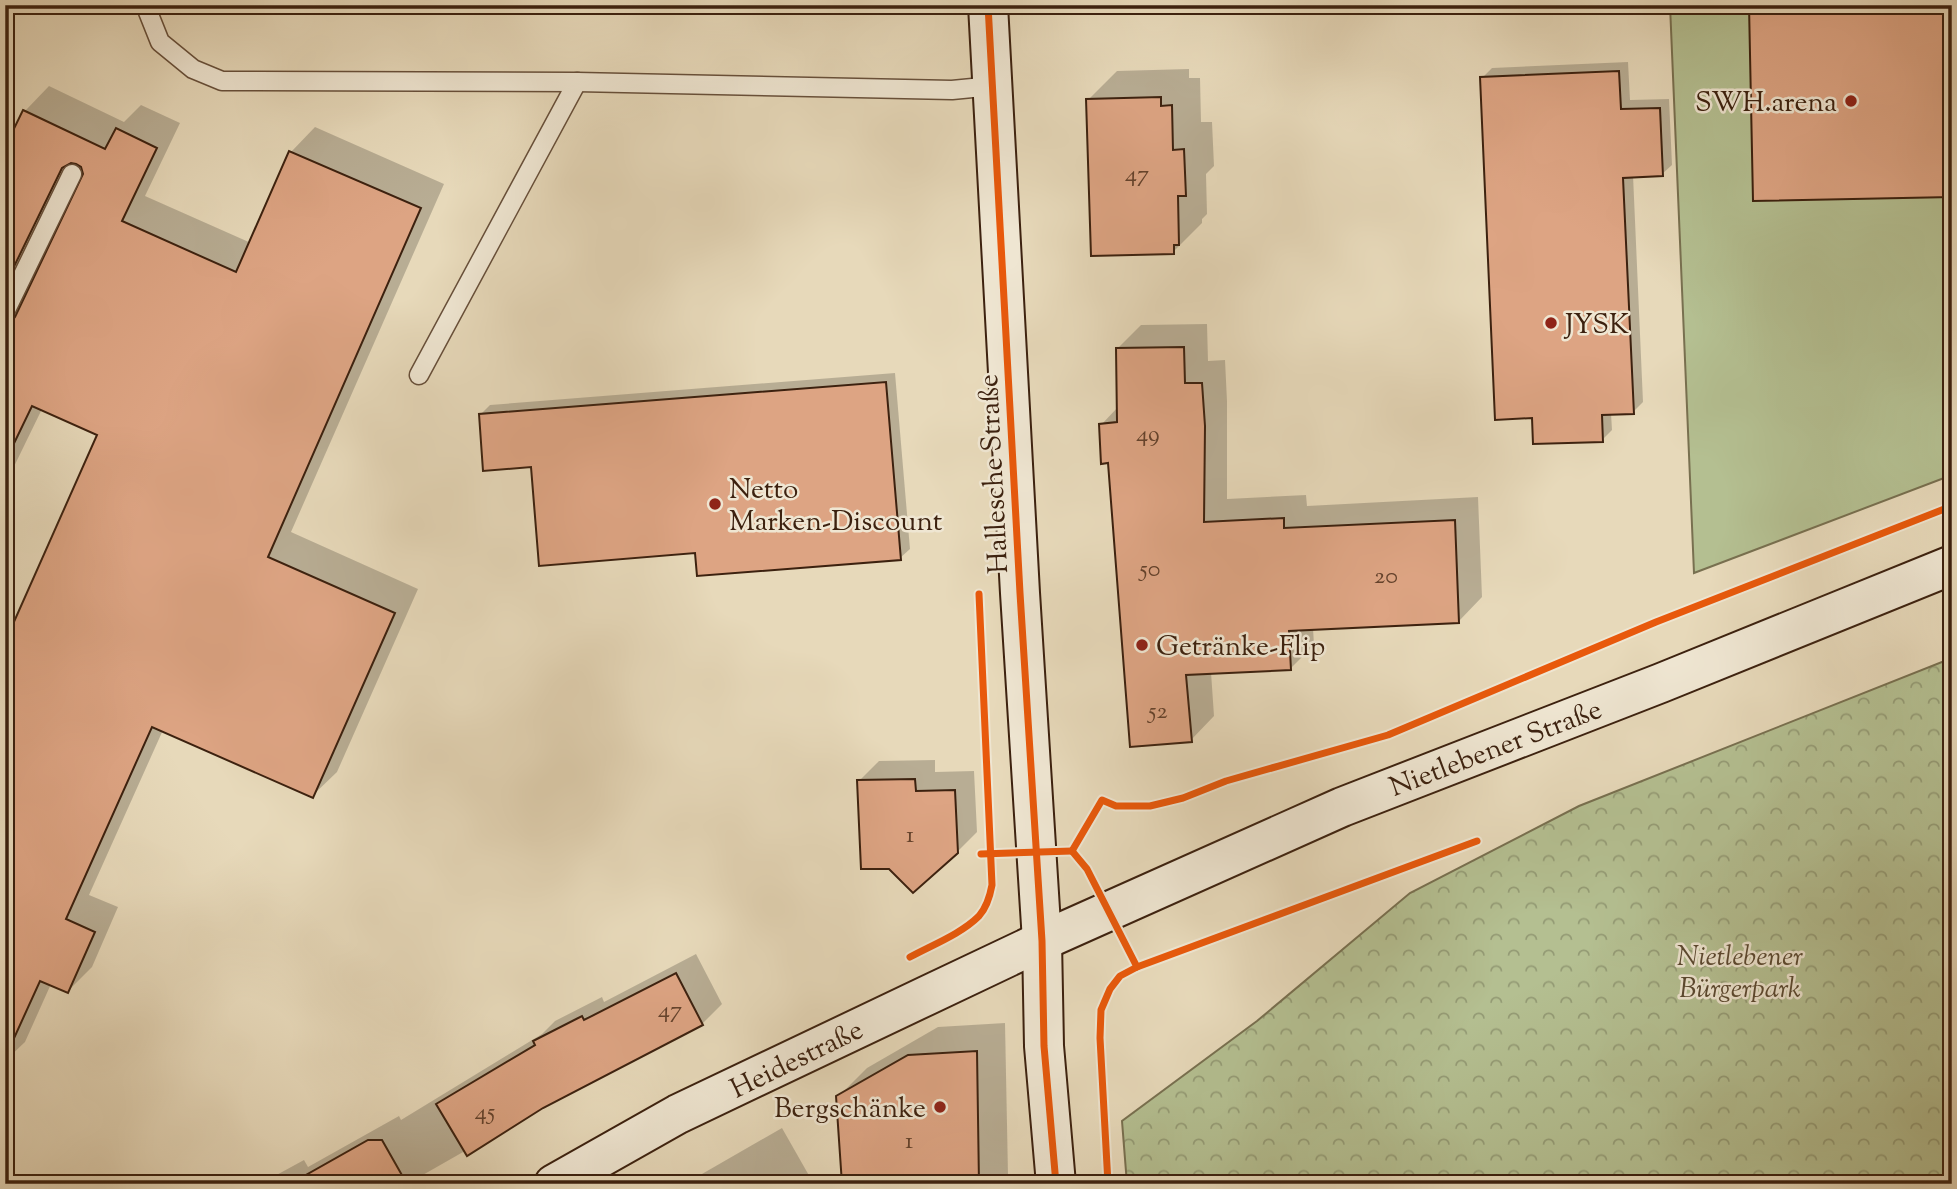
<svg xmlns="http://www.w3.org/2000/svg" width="1957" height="1189" font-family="'Sorts Mill Goudy',serif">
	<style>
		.green { fill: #b4bf91; stroke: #787050; stroke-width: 2 }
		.forest { fill: url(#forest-crowns); stroke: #787050; stroke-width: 2 }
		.shadow { fill: #0003; fill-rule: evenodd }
		.building { fill: #dda483; stroke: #3c210f; stroke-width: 2 }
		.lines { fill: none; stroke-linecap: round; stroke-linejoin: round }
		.lane-casing { stroke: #674f3a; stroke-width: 21 }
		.secondary-casing { stroke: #3c210f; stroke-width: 42 }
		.lane { stroke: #efe6d2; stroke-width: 18 }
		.secondary { stroke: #efe6d2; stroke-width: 38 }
		.cycleway-casing { stroke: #efe6d2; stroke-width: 11 }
		.cycleway { stroke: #e8590c; stroke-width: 7 }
		.poi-dot { fill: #8f2418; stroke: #efe6d2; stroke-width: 2.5 }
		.labels { text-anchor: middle; stroke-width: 5; stroke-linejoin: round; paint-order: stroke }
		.number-label { font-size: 24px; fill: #64422c }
		.poi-label { font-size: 28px; fill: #3c210f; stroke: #efe6d2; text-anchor: start }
		.street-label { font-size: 28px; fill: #3c210f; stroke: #efe6d2 }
		.park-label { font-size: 28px; font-style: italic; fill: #5a4830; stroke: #efe6d2 }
	</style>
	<defs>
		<pattern id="forest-crowns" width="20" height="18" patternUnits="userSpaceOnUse" patternTransform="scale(1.75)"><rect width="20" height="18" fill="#b4bf91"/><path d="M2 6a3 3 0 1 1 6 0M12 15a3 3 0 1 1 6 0" fill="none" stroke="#949b75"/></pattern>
	</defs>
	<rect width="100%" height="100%" fill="#e7d9ba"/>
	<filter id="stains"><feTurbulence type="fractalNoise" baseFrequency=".00286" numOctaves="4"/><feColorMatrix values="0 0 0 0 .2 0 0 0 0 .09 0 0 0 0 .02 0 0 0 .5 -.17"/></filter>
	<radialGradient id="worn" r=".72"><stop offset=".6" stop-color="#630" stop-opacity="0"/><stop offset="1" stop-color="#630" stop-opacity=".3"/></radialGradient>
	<polygon class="green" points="1670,5 1952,5 1952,475 1694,573"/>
	<polygon class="forest" points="1952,658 1952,1184 1127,1184 1122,1121 1257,1021 1410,893 1579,806"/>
	<g class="shadow">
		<polygon points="1628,62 1630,100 1669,99 1672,165 1662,174 1633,175 1643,402 1633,412 1611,413 1612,430 1602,440 1482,78 1492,68"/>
		<polygon points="1189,69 1189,78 1200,78 1201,122 1212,122 1214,166 1206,174 1207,214 1202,219 1202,223 1173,252 1088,100 1117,71"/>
		<path d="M 49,86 L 124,122 L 141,105 L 180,123 L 145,196 L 251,243 L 291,152 L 315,127 L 444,184 L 291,532 L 418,589 L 337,772 L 312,796 L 163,730 L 89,895 L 118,907 L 92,967 L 68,991 L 51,984 L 25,1042 L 5,1061 L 5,646 L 100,434 L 42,409 L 5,485 L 5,151 L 25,111 ZM 76,162 L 83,167 L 84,179 L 26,298 L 24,298 L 17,288 L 19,281 Z"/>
		<polygon points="1207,324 1208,361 1225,360 1227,401 1227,499 1306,495 1307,506 1478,497 1482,597 1459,621 1313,628 1314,645 1291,668 1211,672 1214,716 1191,740 1101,425 1118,407 1117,349 1141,325"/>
		<polygon points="895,373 910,549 900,558 697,551 532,465 480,415 490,405"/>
		<polygon points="935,760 935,772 974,771 977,832 957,852 859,781 879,761"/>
		<polygon points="696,954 722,1004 702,1024 542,1107 407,1184 260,1184 304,1160 308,1167 399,1116 401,1120 542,1034 555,1021 602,997 604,1002"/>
		<polygon points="1005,1023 1008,1175 999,1184 844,1184 838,1097 867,1068 938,1027"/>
		<polygon points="782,1128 811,1179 806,1184 678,1184 693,1175 695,1178"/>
	</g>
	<g class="building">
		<polygon points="1749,5 1952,5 1952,197 1753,201"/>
		<polygon points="1619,71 1621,109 1660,108 1663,176 1623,178 1634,414 1602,415 1603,442 1533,444 1532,418 1495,420 1480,77"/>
		<polygon points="1161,97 1161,106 1172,105 1173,150 1184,149 1186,196 1178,196 1179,245 1174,245 1174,254 1091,256 1086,99"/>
		<polygon points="23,110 105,149 116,128 157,148 122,221 236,272 289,151 421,208 268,557 395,613 313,798 152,727 66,919 95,932 68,993 40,981 5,1058 5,642 97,435 32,406 5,462 5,323 11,322 15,317 83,174 81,167 76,164 71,163 62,168 5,285 5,147"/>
		<polygon points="1184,347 1185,383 1202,383 1205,426 1204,522 1284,518 1284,528 1455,520 1459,623 1289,631 1291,670 1186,675 1192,742 1130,747 1108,463 1101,464 1099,424 1117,422 1116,348"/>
		<polygon points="886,382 901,560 697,576 695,553 539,566 531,467 483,471 479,414"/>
		<polygon points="915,779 916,791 955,790 958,853 913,893 889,869 861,869 857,780"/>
		<polygon points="676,973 703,1025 543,1108 467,1156 436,1104 535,1045 533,1041 582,1016 584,1020"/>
		<polygon points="977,1051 979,1184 842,1184 836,1096 908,1055"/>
		<polygon points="368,1140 382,1140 407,1184 290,1184"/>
	</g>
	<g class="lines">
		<defs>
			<g id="lane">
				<polyline points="148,5 148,12 160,42 193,69 222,81 577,82 952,90 993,86"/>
				<polyline points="5,312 72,174"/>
				<polyline points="419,375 577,82"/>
			</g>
			<g id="secondary">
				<polyline points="988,5 1020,593 1042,941 1044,1046 1056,1184"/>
				<polyline points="554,1184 678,1114 926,996 1042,941 1342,807 1661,683 1952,565"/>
			</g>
		</defs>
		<use href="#lane" class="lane-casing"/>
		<use href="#secondary" class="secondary-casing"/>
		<use href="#lane" class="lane"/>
		<use href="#secondary" class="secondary"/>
		<defs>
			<g id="cycleway">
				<polyline points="988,5 1020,593 1042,941 1044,1046 1056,1184"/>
				<polyline points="1072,851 1102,800 1116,806 1150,806 1183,798 1226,781 1388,735 1656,622 1952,506"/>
				<polyline points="1072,851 1087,869 1137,967"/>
				<polyline points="981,854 1072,851"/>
				<path d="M 910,957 C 932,945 961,934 979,916 C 987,907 990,896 992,885 L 979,594"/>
				<polyline points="1108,1184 1100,1038 1101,1010 1110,989 1120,976 1137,967 1477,841"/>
			</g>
		</defs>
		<use href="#cycleway" class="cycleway-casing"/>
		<use href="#cycleway" class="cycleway"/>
	</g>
	<g class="poi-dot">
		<circle cx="1851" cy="101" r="7"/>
		<circle cx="1551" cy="323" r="7"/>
		<circle cx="715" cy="504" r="7"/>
		<circle cx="1142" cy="645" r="7"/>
		<circle cx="940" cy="1107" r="7"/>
	</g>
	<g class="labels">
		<g class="number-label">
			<text x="1137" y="181">47</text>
			<text x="1148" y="441">49</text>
			<text x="1150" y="576">50</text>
			<text x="1386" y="583">20</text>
			<text x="1158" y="718">52</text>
			<text x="910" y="842">1</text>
			<text x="670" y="1017">47</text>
			<text x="485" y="1119">45</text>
			<text x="909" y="1148">1</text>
		</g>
		<g class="poi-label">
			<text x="1837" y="111" text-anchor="end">SWH.arena</text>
			<text x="1565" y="333">JYSK</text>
			<text x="729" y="498">Netto<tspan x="729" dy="32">Marken-Discount</tspan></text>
			<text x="1156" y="655">Getränke-Flip</text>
			<text x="926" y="1117" text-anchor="end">Bergschänke</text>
		</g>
		<g class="street-label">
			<text transform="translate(992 474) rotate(-93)" y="10">Hallesche Straße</text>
			<text transform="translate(1495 747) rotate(-21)" y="10">Nietlebener Straße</text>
			<text transform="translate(796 1058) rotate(-26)" y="10">Heidestraße</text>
		</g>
		<g class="park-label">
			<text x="1740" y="965">Nietlebener<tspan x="1740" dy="32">Bürgerpark</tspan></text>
		</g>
	</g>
	<rect width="1957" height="1189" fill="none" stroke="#e7d9ba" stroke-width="28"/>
	<rect x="7" y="7" width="1943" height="1175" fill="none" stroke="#3c210f" stroke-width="3.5"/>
	<rect x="14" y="14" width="1929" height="1161" fill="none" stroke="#3c210f" stroke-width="2"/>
	<rect width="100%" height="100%" filter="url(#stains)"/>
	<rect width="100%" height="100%" fill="url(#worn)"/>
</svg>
